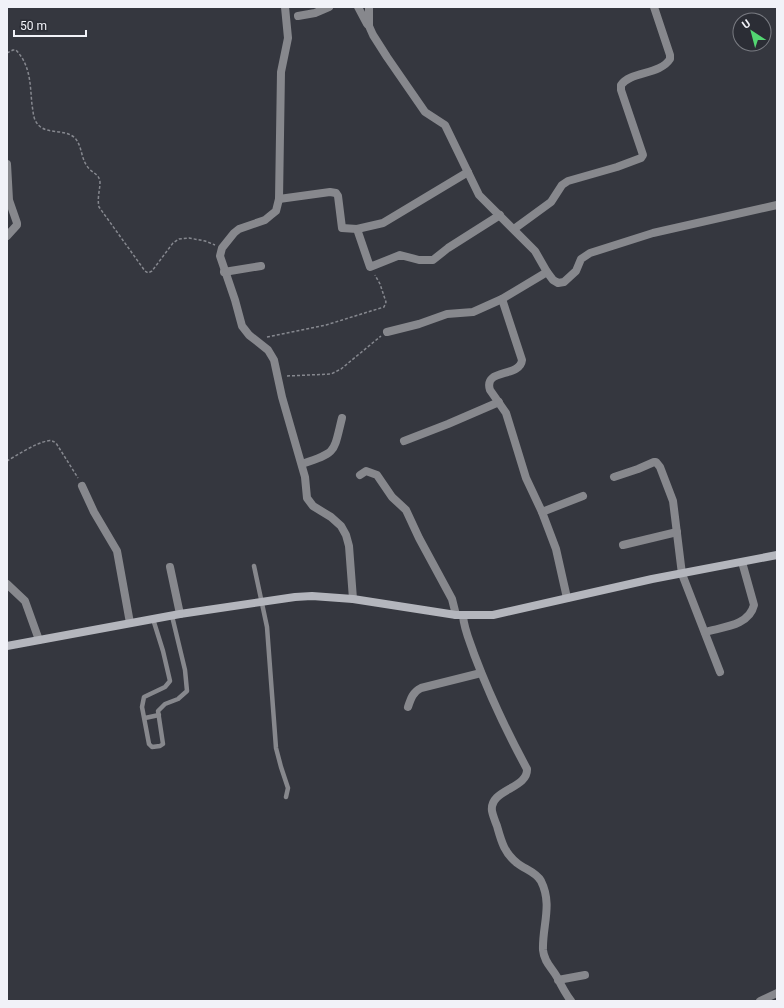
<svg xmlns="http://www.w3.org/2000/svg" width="784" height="1008" font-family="Roboto,sans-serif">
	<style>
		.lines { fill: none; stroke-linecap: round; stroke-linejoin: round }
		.path { stroke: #86888f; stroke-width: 1.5; stroke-dasharray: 3 2; stroke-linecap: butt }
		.lane { stroke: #87888d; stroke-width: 4.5 }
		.street { stroke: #87888d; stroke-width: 8 }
		.secondary { stroke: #b4b6bd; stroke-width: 8 }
	</style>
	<rect width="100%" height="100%" fill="#35373f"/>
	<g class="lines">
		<g class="path">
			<path d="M 7,53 L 13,50 L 16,50 C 31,66 30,85 32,105 C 33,110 33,115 35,120 C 43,137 63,127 75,138 C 82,146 81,158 87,166 C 91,173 99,173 100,182 C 100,190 97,198 99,207 L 145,271 L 148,273 L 152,271 L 173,243 L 179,239 L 189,238 L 205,241 L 215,245"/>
			<polyline points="267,337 326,325 384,307 386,302 380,284 375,275"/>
			<polyline points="287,376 331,374 341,369 381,336"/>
			<path d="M 7,461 C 17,455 36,443 47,441 C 51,440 53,441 56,443 L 78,478"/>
		</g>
		<g class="lane">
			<polyline points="254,566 267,627 276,748 281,767 288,788 286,797"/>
			<polyline points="153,619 163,651 170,681 165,687 144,697 142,707 149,744 152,747 160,746 163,744 158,711 165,704 178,699 187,691 185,670 172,616"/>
			<polyline points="145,718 159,715"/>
		</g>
		<g class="street">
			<polyline points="285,7 288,38 281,72 279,199 276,211 271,215 265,220 239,229 234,233 222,248 220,256 235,300 242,326 249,335 268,350 274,360 282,397 305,477 307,498 313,506 331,517 341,526 346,535 349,546 353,599"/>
			<polyline points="358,7 367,24"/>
			<polyline points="369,7 369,26 373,35 387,57 425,112 445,125 479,195 535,251 547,272 553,280 558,283 564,282 576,271 581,259 590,253 653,233 777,205"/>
			<polyline points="298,16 315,13 329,7"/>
			<polyline points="7,164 9,200 17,223 17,225 7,236"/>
			<polyline points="279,199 330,192 336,193 338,196 342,228 357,229 383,223 468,172"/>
			<polyline points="357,229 370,267 400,255 419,260 433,260 448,248 500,215"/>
			<path d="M 514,229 L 551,202 L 562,185 L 568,181 L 617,167 L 641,158 L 643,155 L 642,152 L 621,90 L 621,85 C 631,71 660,75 670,59 L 670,55 L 654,7"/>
			<polyline points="224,272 261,266"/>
			<path d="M 502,299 L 522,360 C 520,378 483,368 490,390 L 506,413 L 526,478 L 542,512 L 556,549 L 567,598"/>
			<polyline points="387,332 419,324 447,314 473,312 502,299 547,272"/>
			<polyline points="404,441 448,424 499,402"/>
			<path d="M 302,464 C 337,452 333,454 342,418"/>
			<polyline points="360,475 366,471 377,475 392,497 406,510 419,538 452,599 456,615"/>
			<polyline points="614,477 638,469 654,462 656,462 660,467 673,501 682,574 720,672"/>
			<polyline points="82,486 94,512 117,551 130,623"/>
			<polyline points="542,512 583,496"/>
			<polyline points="623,545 677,532"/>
			<polyline points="170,567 180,614"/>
			<polyline points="7,584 25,601 39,640"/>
			<path d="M 463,616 C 464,629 470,642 474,654 C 489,694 507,732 527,769 C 528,789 489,789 492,811 C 493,816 495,821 497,826 C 501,840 504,853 517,863 C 524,869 536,872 541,881 C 553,905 542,926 543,950 C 544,962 552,968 557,977 C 561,985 565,993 571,1001"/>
			<path d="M 705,632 C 722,627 749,626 754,605 L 742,562"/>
			<path d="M 408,707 C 411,698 413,692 421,688 L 481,673"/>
			<polyline points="558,980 585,975"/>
			<polyline points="760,1001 777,993"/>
		</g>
		<polyline class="secondary" points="7,646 180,614 295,597 312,596 353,599 456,615 493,615 652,579 777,555"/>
	</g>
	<rect width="784" height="1008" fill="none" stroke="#f1f2f8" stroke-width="16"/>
	<g transform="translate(752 32) rotate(324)"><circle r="19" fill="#2b2d35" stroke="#7a7c83"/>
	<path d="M0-3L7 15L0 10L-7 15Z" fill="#53d672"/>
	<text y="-6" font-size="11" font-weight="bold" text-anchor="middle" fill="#f1f2f8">U</text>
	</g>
	<path d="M14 30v6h72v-6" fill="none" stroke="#f1f2f8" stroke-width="2"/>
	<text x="20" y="30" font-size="12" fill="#f1f2f8" stroke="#2b2d35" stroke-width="3" paint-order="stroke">50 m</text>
</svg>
